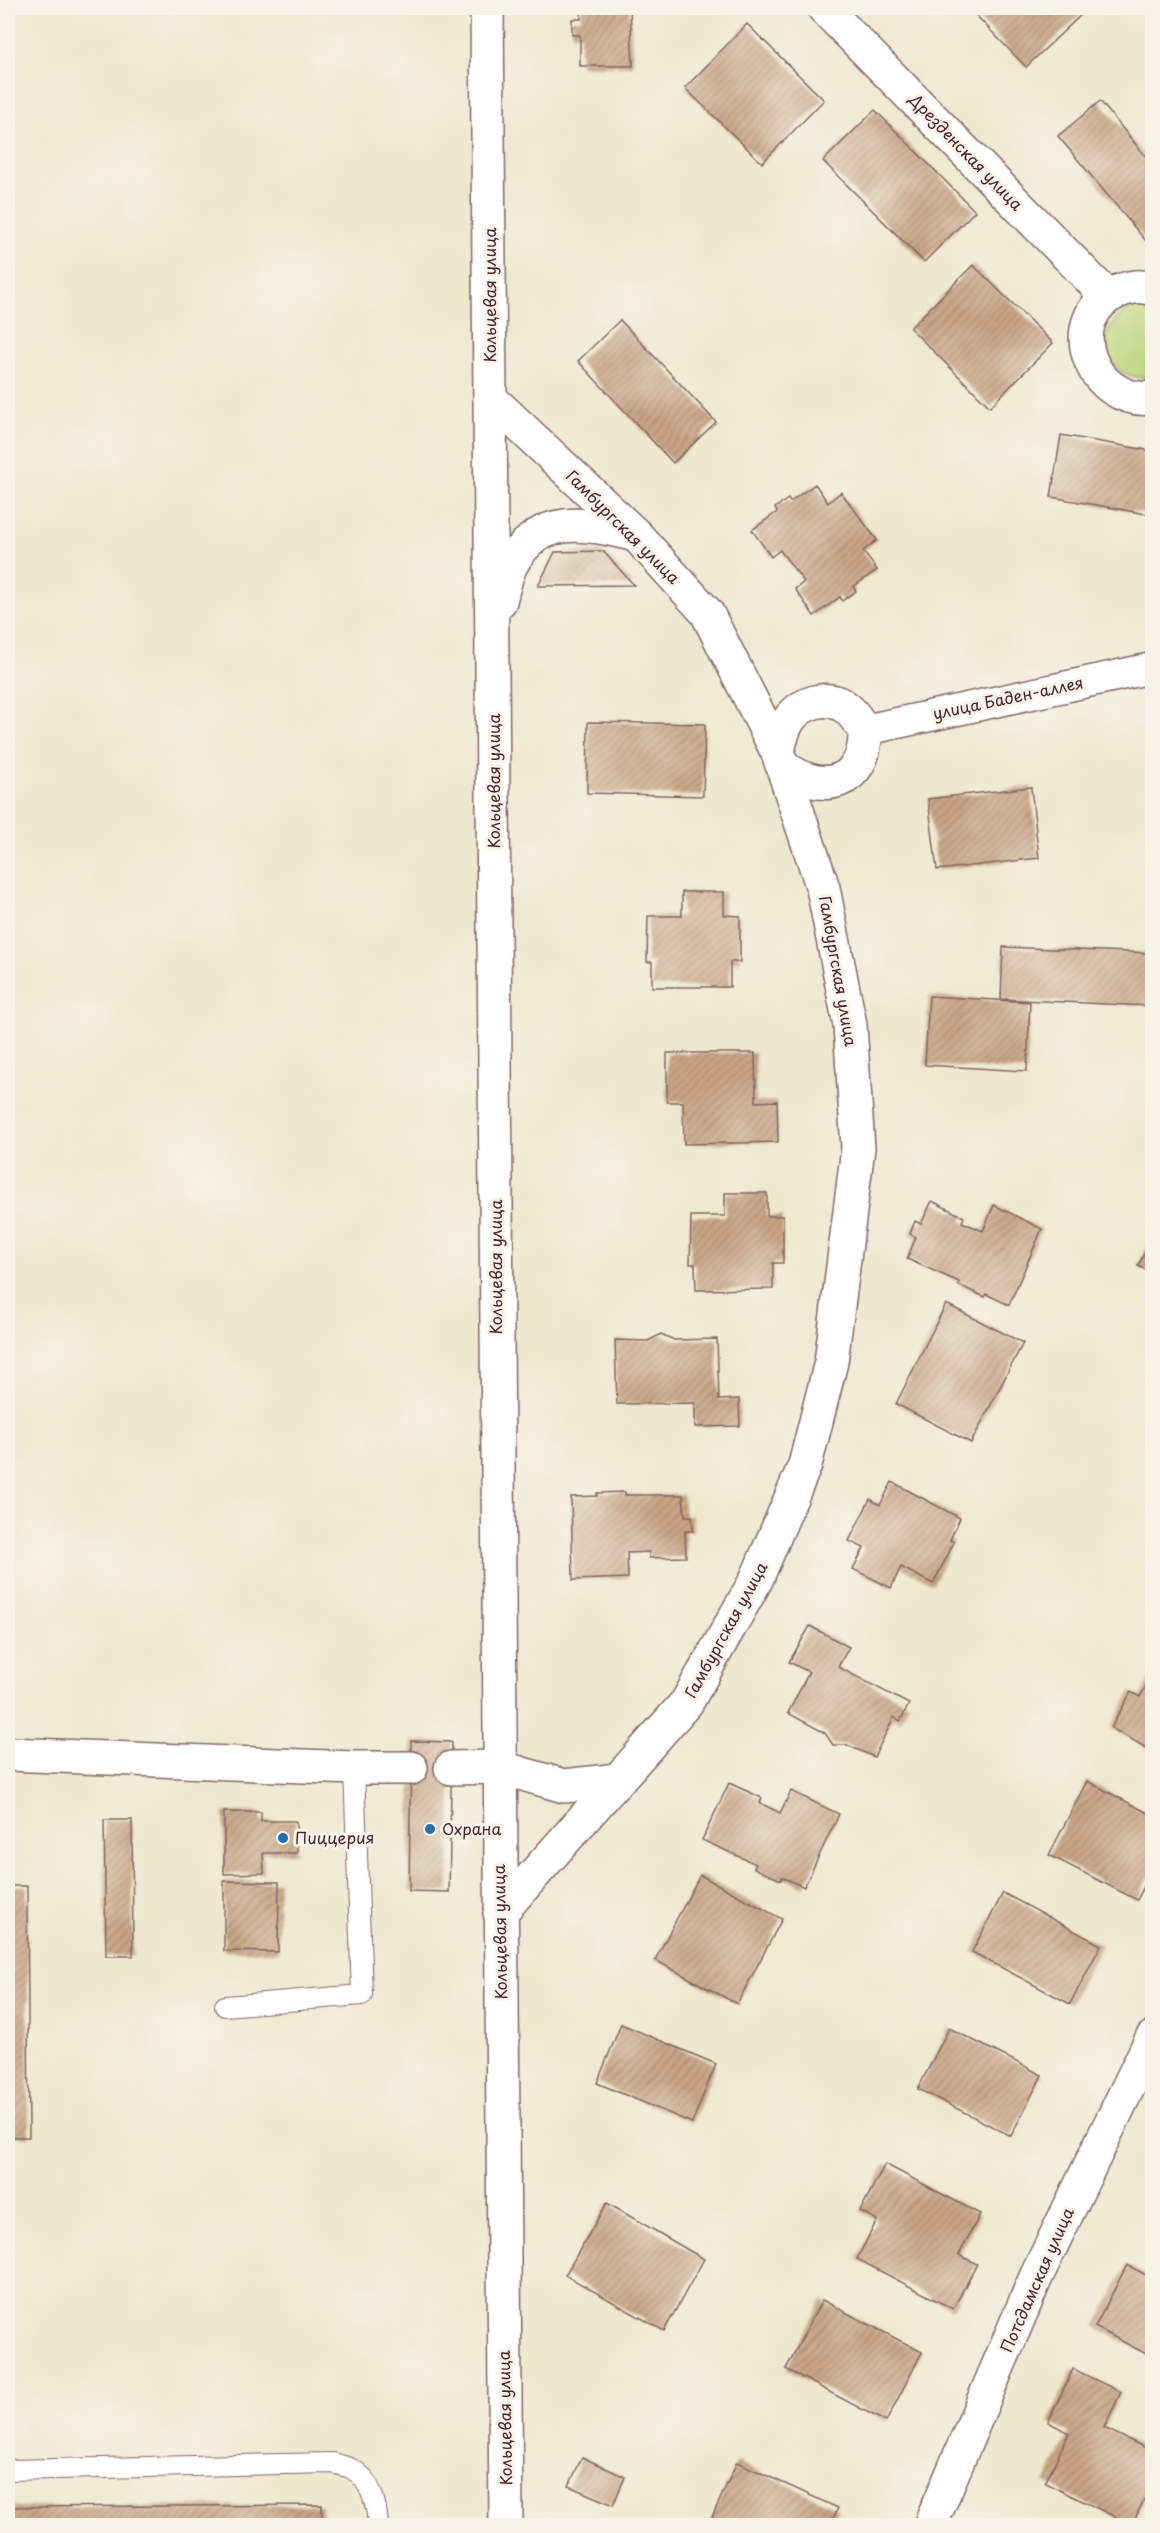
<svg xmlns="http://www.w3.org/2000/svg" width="1160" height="2533" font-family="'Playpen Sans',sans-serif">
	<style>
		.grass { fill: #bbd47a; stroke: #827a52; stroke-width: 1.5 }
		.building { fill: url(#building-hatch) }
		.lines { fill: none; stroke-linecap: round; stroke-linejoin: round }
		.service-casing { stroke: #836564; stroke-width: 22 }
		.pedestrian-casing { stroke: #836564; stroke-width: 33 }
		.minor-casing { stroke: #836564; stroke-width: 36 }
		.service { stroke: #fff; stroke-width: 20 }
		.pedestrian { stroke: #fff; stroke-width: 30 }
		.minor { stroke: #fff; stroke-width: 33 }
		.poi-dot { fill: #1f6fb2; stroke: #f7f3e8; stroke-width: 2 }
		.labels { text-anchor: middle; stroke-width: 6; stroke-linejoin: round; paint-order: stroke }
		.street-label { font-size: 16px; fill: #4a1f2b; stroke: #f7f3e8 }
		.poi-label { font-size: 16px; fill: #4a1f2b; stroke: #f7f3e8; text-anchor: start }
	</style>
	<defs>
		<pattern id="building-hatch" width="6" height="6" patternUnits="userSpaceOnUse" patternTransform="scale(1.5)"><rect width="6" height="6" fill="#c9a686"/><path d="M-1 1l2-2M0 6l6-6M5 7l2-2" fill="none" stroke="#a5876e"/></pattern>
	</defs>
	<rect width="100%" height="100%" fill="#f7f3e8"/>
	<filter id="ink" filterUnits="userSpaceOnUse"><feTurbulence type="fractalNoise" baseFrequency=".0167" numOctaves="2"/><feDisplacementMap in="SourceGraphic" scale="12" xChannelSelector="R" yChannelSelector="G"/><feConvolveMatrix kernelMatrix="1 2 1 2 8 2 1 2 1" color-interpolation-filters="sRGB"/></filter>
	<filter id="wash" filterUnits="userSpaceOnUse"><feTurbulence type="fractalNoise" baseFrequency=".008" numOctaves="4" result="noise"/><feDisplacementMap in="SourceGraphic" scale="24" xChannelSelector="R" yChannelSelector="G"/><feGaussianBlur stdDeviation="1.35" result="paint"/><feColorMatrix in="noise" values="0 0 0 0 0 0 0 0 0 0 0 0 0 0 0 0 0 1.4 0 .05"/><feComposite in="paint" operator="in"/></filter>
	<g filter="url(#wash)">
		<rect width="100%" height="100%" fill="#eee8cf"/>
		<path class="grass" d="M 1135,307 L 1152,309 L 1152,377 C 1102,384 1087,326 1135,307 Z"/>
		<g id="blocks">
			<g class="building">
				<polygon points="581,8 630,8 633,66 580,66 580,35 572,35 572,19 581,19"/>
				<polygon points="969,8 1081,8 1085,11 1026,67"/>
				<polygon points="747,24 824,100 762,163 685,88"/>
				<polygon points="1100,101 1152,164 1152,233 1145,240 1058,136"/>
				<polygon points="875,110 975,211 924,262 823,161"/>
				<polygon points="973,265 1053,343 990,407 910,328"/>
				<polygon points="620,320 716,422 673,463 578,361"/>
				<polygon points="1061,435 1152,451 1152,515 1051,497"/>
				<polygon points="815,484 828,503 841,492 877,540 863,551 877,570 853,587 856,591 842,601 840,597 814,616 795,589 804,582 780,550 771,557 752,530 777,512 775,508 788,499 790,502"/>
				<polygon points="603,551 634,585 538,586 555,552"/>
				<polygon points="588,722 705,724 703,796 587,793"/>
				<polygon points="1031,787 1039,858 937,870 928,799"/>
				<polygon points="682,892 724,892 724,915 740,916 740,962 730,962 730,987 652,987 652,962 647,962 648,916 682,916"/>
				<polygon points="1003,947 1152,953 1150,1006 1001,999"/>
				<polygon points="929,996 1030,1002 1027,1071 925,1065"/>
				<polygon points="667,1053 755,1053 756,1102 777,1101 778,1142 684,1144 683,1102 667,1102"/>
				<polygon points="725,1193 767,1193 767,1216 783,1216 783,1263 773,1263 773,1289 696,1290 695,1264 690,1264 691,1216 725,1216"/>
				<polygon points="932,1201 964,1217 962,1222 983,1231 994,1205 1042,1229 1009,1305 986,1294 985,1297 958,1285 959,1282 907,1259 916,1237 910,1234 915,1221 921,1224"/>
				<polygon points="1152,1237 1152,1273 1138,1266"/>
				<polygon points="946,1304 1023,1343 971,1443 896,1404"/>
				<polygon points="661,1334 674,1340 717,1339 719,1400 739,1399 740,1426 695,1427 695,1403 617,1404 615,1340 648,1341"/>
				<polygon points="892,1482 960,1518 950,1540 954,1542 933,1584 901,1567 891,1588 853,1569 864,1548 849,1541 870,1499 880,1505"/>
				<polygon points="625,1492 625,1495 683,1495 685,1516 692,1516 693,1531 685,1531 686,1557 649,1558 649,1552 627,1553 628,1578 573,1580 571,1497 597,1496 597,1493"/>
				<polygon points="810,1626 849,1647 838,1667 909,1704 900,1721 894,1717 874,1757 847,1745 833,1745 825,1733 788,1713 809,1672 789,1662"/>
				<polygon points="1152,1674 1152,1751 1111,1728 1131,1692 1140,1697"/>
				<polygon points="411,1741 452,1742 449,1892 409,1891"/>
				<polygon points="1087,1781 1152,1815 1152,1871 1137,1900 1049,1855"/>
				<polygon points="729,1783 762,1798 760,1803 780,1813 791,1791 839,1814 804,1887 782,1877 781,1880 754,1868 756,1864 702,1840"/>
				<polygon points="224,1812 261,1812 261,1821 296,1821 297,1853 263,1853 264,1873 224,1874"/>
				<polygon points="104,1820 132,1820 133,1956 106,1956"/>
				<polygon points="700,1875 782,1919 737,2004 655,1960"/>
				<polygon points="224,1881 279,1882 278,1952 224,1951"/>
				<polygon points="8,1886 27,1886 29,2137 8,2137"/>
				<polygon points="1003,1893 1101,1945 1070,2004 972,1952"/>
				<polygon points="621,2024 716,2064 692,2123 597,2083"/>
				<polygon points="949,2028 1042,2075 1011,2136 918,2089"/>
				<polygon points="885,2164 980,2214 959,2255 977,2264 953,2309 857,2259 877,2220 860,2211"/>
				<polygon points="607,2203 704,2259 664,2331 565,2275"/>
				<polygon points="1127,2265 1152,2278 1152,2357 1095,2327"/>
				<polygon points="822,2300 922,2352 886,2422 786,2369"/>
				<polygon points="1073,2369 1121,2392 1104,2428 1152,2451 1152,2483 1132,2525 1045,2483 1069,2433 1048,2422"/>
				<polygon points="582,2457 625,2477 613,2505 569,2486"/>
				<polygon points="737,2462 838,2508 830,2526 708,2526"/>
				<polygon points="322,2505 322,2526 8,2526 8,2507"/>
			</g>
		</g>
	</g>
	<g filter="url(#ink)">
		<use href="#blocks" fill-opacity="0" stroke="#836564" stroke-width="1.5"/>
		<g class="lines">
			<defs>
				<g id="service">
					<polyline points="225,2006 362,1995 354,1768"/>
					<path d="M 8,2470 L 333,2463 C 339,2465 346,2466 352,2469 C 371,2479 377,2506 378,2526"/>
				</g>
				<polyline id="pedestrian" points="865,730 1152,668"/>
				<g id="minor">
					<path d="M 487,8 C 494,847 498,1686 506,2526"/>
					<polyline points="824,8 1107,296"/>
					<path d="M 1152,289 C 1141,285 1128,287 1117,292 C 1059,318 1090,405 1152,398"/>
					<polyline points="490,398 637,536 707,613 778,753 823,888 850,1025 858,1148 831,1362 805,1465 756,1580 687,1702 500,1913"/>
					<path d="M 500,601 C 503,589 506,575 511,565 C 540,511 589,524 636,535"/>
					<path d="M 778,753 C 780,741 783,727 791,717 C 803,703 825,695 842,705 C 852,710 858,722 865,730 C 867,784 822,797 783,766"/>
					<polyline points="8,1754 354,1768 411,1768"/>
					<polyline points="451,1768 499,1767 564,1786 618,1780"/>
					<polyline points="930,2526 1036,2277 1152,2038"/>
				</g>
			</defs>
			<use href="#service" class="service-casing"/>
			<use href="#pedestrian" class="pedestrian-casing"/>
			<use href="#minor" class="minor-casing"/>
			<use href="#service" class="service"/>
			<use href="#pedestrian" class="pedestrian"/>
			<use href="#minor" class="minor"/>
		</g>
	</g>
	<g class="poi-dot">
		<circle cx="430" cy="1829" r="6"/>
		<circle cx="283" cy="1838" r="6"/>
	</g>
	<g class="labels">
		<g class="street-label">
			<text transform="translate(966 152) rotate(46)" y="6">Дрезденская улица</text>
			<text transform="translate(490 295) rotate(-90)" y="6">Кольцевая улица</text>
			<text transform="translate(623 527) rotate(45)" y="6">Гамбургская улица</text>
			<text transform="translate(1008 698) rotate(-12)" y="6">улица Баден-аллея</text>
			<text transform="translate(494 781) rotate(-90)" y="6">Кольцевая улица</text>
			<text transform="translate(838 971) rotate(80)" y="6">Гамбургская улица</text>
			<text transform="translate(496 1267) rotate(-90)" y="6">Кольцевая улица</text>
			<text transform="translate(726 1630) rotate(-61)" y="6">Гамбургская улица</text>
			<text transform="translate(500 1932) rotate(-91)" y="6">Кольцевая улица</text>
			<text transform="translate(1037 2280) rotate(-66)" y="6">Потсдамская улица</text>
			<text transform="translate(505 2418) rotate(-91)" y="6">Кольцевая улица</text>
		</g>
		<g class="poi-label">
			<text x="442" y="1835">Охрана</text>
			<text x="295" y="1844">Пиццерия</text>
		</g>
	</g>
	<rect width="1160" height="2533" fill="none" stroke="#f7f3e8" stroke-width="30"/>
</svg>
